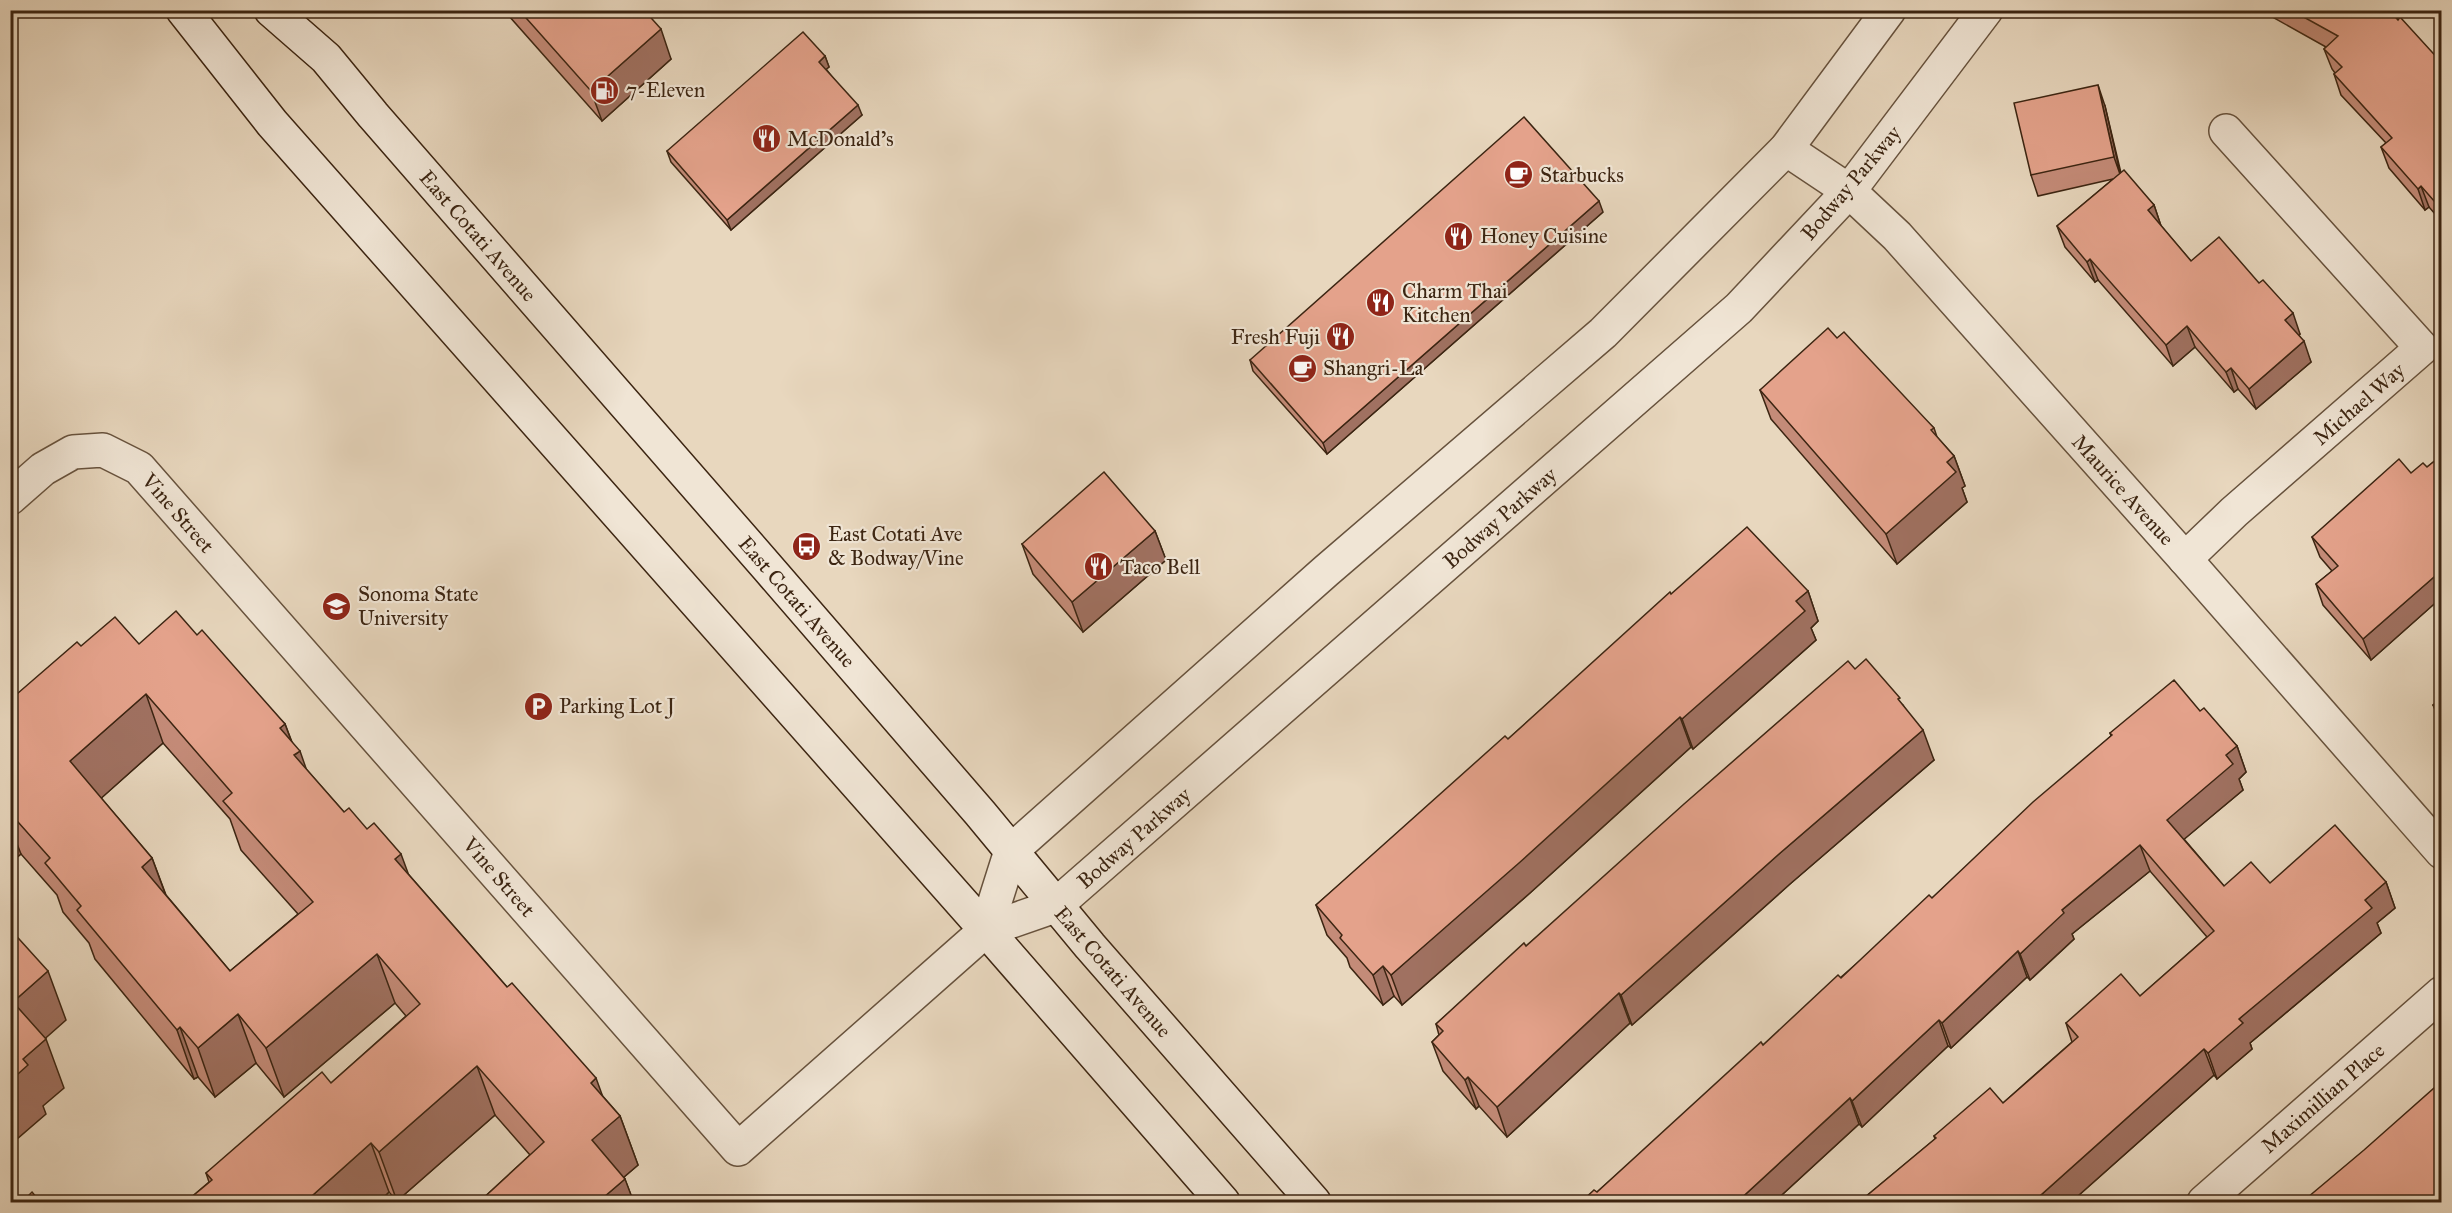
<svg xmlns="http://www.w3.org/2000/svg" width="2452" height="1213" font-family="'IM FELL Great Primer',serif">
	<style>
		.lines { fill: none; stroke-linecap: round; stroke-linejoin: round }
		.minor-casing { stroke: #67523d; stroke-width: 36 }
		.tertiary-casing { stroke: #67523d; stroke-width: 36 }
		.secondary-casing { stroke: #3c2512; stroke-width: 36 }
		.minor { stroke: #f0e5d5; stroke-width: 33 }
		.tertiary { stroke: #f0e5d5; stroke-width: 33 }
		.secondary { stroke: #f0e5d5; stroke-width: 33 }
		.wall { fill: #c48b78; stroke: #3c2512; stroke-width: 1.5; fill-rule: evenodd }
		.shaded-wall { fill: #a07161; stroke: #3c2512; stroke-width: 1.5 }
		.building { fill: #e4a28b; stroke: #3c2512; stroke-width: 1.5; fill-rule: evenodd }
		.labels { text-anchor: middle; stroke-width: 4.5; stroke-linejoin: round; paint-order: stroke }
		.poi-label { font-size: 21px; fill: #3c2512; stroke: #f0e5d5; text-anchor: start }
		.street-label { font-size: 21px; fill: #3c2512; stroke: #f0e5d5 }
	</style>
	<rect width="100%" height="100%" fill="#e8d7be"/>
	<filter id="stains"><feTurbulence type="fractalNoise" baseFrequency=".00333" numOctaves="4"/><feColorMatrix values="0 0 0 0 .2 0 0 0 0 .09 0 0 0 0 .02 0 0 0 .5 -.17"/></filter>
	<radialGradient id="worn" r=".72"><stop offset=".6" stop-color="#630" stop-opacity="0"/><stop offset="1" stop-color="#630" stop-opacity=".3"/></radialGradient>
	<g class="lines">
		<defs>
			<g id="minor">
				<polyline points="1786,149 1849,191 1897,236 2185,559 2442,852"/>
				<polyline points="10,498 43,469 73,452 103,450 139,468 738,1149 986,930"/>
				<polyline points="2185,559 2234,512 2422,348 2226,131"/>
				<polyline points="2204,1202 2442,993"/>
			</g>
			<g id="tertiary">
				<polyline points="986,930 1055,906 1739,308 1849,191 1986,10"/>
				<polyline points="986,930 1011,851 1326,571 1603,333 1786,149 1889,10"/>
			</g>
			<g id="secondary">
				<polyline points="183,10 272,123 986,930 1223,1202"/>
				<polyline points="271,10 326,58 373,115 768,568 980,813 1090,946 1314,1202"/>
			</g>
		</defs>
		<use href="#minor" class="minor-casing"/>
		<use href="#tertiary" class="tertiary-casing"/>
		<use href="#secondary" class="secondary-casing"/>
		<use href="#minor" class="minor"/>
		<use href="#tertiary" class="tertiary"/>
		<use href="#secondary" class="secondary"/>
	</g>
	<g class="wall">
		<polygon points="507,10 644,10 671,59 602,121 509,16"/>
		<polygon points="2266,10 2389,10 2442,63 2442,222 2429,207 2425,210 2389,168 2381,147 2386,143 2341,95 2334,74 2335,73 2332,69 2324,49 2326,47 2267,14"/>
		<polygon points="825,56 829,67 826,69 862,115 731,230 671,162 667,151"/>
		<polygon points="2105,106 2121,173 2154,205 2161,226 2191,261 2300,334 2299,335 2311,362 2256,409 2238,389 2234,392 2195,347 2173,366 2098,280 2095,282 2065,247 2057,226 2113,179 2038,196 2031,175"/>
		<polygon points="1603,212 1327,454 1253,371 1250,360"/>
		<polygon points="1837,338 1934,428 1937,437 1954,456 1965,486 1962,488 1967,502 1897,564 1771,419 1760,390"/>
		<polygon points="2442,455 2442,597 2371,660 2323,605 2316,584 2332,571 2320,557 2312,537 2411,473 2427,467"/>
		<polygon points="1155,531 1166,560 1083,632 1033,574 1022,544"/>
		<polygon points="1808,591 1818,621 1811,628 1816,640 1693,749 1691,747 1530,893 1402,1005 1394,996 1383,1005 1350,967 1347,958 1327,935 1316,905 1508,739 1671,594"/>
		<path d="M 197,635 L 285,724 L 292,742 L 306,769 L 344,812 L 409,875 L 620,1116 L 638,1165 L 624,1177 L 634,1203 L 478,1203 L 530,1155 L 495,1115 L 397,1201 L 389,1192 L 378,1203 L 189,1203 L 188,1200 L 209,1182 L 206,1173 L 331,1083 L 406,1016 L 395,1003 L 284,1097 L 256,1063 L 215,1097 L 198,1077 L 194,1079 L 95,959 L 89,943 L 63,912 L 57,895 L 21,854 L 10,863 L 10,700 L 81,646 L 139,644 ZM 163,743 L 230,819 L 241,850 L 298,914 L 230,971 L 166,895 L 152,858 L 101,798 Z"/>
		<polygon points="1855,669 1903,705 1934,760 1790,884 1632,1025 1630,1023 1507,1137 1479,1106 1476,1109 1443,1071 1432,1042 1439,1035 1436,1024 1526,946"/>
		<polygon points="2442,698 2442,727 2433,705"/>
		<polygon points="2200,711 2237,746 2246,772 2239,779 2243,790 2184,839 2224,886 2270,883 2386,882 2395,908 2377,923 2381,933 2250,1043 2252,1049 2217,1079 2214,1075 2070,1203 1858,1203 1935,1139 1934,1136 2003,1103 2072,1042 2066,1023 2140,996 2207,937 2150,871 2072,934 2074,939 2030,980 2027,977 1951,1048 1948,1046 1862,1127 1859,1124 1773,1203 1580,1203 1597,1192 1763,1045 1932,898 2111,736 2110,733"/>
	</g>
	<g class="shaded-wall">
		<polygon points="661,29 671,59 602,121 591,91"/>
		<polygon points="825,56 829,67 823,72 819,62"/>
		<polygon points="2098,85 2105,106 2121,177 2114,157"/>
		<polygon points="858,105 862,115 731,230 727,220"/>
		<polygon points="2421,186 2429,207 2425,210 2418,189"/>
		<polygon points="1599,201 1603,212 1327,454 1323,443"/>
		<polygon points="2154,205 2161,226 2155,231 2148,210"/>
		<polygon points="2090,259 2098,280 2095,282 2087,262"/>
		<polygon points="2293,313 2300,334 2293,340 2285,320"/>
		<polygon points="2187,326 2195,347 2173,366 2166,345"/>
		<polygon points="2304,341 2311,362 2256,409 2249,389"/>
		<polygon points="2231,368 2238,389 2234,392 2226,372"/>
		<polygon points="1954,456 1965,486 1962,488 1967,502 1897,564 1886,534 1947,462"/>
		<polygon points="1155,531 1166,560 1083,632 1072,602"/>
		<polygon points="2442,570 2442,597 2371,660 2363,639"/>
		<polygon points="1808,591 1818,621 1811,628 1816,640 1693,749 1682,719 1796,601"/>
		<polygon points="146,694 163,743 88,810 70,761"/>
		<polygon points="1680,717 1691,747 1530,893 1402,1005 1391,975"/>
		<polygon points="285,724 296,754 300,751 317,800 280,728"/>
		<polygon points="1923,730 1934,760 1790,884 1632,1025 1621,995 1779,854"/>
		<polygon points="2237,746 2246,772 2239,779 2243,790 2176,846 2167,820 2226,755"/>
		<polygon points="10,826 21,854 10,863"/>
		<polygon points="2140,845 2150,871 2072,934 2074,939 2030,980 2020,954 2062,910"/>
		<polygon points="401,854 419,903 395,859"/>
		<polygon points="152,858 170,907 142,867"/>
		<polygon points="2386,882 2395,908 2377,923 2381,933 2250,1043 2252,1049 2217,1079 2208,1053 2239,1019 2365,900"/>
		<polygon points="2018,951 2027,977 1951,1048 1942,1023"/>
		<polygon points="377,954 395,1003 284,1097 266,1048"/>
		<polygon points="1383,966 1394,996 1383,1005 1373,975"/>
		<polygon points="48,971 66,1020 31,1051 13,1002"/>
		<polygon points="1619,993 1630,1023 1507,1137 1497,1107"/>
		<polygon points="238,1014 256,1063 215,1097 198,1048"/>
		<polygon points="1939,1020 1948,1046 1862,1127 1852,1101"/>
		<polygon points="180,1027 198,1077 194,1079 177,1030"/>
		<polygon points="46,1039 64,1088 43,1106 46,1114 10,1145 10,1081 23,1059"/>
		<polygon points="2204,1049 2214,1075 2070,1203 2032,1203"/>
		<polygon points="477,1066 495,1115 397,1201 379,1152"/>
		<polygon points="1468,1077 1479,1106 1476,1109 1465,1080"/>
		<polygon points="596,1078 612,1122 620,1116 638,1165 610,1189 592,1140 591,1083"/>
		<polygon points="1850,1098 1859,1124 1773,1203 1736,1203"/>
		<polygon points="371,1143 389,1192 378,1203 304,1203"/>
		<polygon points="625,1179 634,1203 606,1203 604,1197"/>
	</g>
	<g class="building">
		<polygon points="519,10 644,10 661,29 591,91"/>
		<polygon points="2291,10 2389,10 2398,20 2400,17 2442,63 2442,210 2421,186 2418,189 2381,147 2392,138 2334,74 2342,67 2324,49 2338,36"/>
		<polygon points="803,32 825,56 819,62 858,105 727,220 667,151"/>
		<polygon points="2098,85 2114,157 2031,175 2014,103"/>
		<polygon points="1524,117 1599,201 1323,443 1250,360"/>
		<polygon points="2124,170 2154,205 2148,210 2191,261 2219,237 2259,283 2263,280 2293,313 2285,320 2304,341 2249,389 2231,368 2226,372 2187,326 2166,345 2090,259 2087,262 2057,226"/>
		<polygon points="1828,328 1837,338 1844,332 1934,428 1931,430 1954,456 1947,462 1956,472 1886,534 1760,390"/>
		<polygon points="2442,455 2442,570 2363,639 2316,584 2338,566 2312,537 2399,459 2411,473 2423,463 2427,467"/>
		<polygon points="1104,472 1155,531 1072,602 1022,544"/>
		<polygon points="1747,527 1808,591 1796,601 1805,611 1682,719 1680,717 1519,863 1391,975 1383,966 1373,975 1340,938 1342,935 1316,905 1505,736 1508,739 1670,592 1671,594"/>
		<path d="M 176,611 L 197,635 L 202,630 L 285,724 L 280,728 L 300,751 L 294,755 L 344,812 L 349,808 L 367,829 L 374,823 L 401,854 L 395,859 L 507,987 L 512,983 L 596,1078 L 591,1083 L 620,1116 L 592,1140 L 625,1179 L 604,1197 L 608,1201 L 607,1203 L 478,1203 L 544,1142 L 477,1066 L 379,1152 L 371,1143 L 304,1203 L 191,1203 L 188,1200 L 212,1180 L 206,1173 L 322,1072 L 331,1083 L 420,1004 L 377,954 L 266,1048 L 238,1014 L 198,1048 L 180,1027 L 177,1030 L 77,910 L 81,906 L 45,863 L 50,858 L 10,813 L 10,700 L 77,642 L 81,646 L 115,617 L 139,644 ZM 146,694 L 232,793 L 223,801 L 313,902 L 230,971 L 142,867 L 152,858 L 70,761 Z"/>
		<polygon points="1866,659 1900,698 1898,699 1923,730 1779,854 1621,995 1619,993 1497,1107 1468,1077 1465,1080 1432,1042 1443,1031 1436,1024 1524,943 1526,946 1684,804 1848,661 1855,669"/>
		<polygon points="2174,680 2200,711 2204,708 2237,746 2226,755 2233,764 2167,820 2224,886 2251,862 2270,883 2335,825 2386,882 2365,900 2372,908 2239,1019 2243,1023 2208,1053 2204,1049 2032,1203 1858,1203 1936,1138 1934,1136 1990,1088 2003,1103 2078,1037 2066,1023 2121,974 2140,996 2214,931 2140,845 2062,910 2064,913 2020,954 2018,951 1942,1023 1939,1020 1852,1101 1850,1098 1736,1203 1580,1203 1594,1190 1597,1192 1761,1042 1763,1045 1838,975 1841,978 1929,895 1932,898 2033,802 2112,735 2110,733"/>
		<polygon points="2442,698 2442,716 2433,705"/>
		<polygon points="10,929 48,971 13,1002 46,1039 23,1059 28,1065 10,1081"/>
		<polygon points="2442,1081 2442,1203 2301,1203 2364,1150"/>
		<polygon points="32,1192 41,1203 21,1203"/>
	</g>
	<defs>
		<symbol id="fuel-disc" viewBox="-11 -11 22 22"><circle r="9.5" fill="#8f2418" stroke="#f0e5d5"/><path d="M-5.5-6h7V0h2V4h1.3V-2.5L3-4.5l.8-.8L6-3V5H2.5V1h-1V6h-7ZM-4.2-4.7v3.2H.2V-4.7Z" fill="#fff"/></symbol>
		<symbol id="restaurant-disc" viewBox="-11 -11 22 22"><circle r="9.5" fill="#8f2418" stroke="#f0e5d5"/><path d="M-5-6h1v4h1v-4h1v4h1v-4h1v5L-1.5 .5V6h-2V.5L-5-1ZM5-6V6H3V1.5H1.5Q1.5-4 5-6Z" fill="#fff"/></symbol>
		<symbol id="cafe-disc" viewBox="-11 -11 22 22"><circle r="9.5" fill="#8f2418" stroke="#f0e5d5"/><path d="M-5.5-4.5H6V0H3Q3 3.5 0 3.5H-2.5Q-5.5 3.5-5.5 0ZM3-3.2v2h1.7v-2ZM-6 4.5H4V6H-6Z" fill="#fff"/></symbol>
		<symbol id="bus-disc" viewBox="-11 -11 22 22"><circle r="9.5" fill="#8f2418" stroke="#f0e5d5"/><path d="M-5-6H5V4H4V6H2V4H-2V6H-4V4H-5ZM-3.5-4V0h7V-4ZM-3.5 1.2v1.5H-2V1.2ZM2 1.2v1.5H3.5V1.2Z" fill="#fff"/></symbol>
		<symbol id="university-disc" viewBox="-11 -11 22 22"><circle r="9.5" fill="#8f2418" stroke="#f0e5d5"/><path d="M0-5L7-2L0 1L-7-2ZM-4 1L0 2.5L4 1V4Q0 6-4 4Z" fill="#fff"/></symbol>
		<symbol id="parking-disc" viewBox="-11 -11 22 22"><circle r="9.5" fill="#8f2418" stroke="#f0e5d5"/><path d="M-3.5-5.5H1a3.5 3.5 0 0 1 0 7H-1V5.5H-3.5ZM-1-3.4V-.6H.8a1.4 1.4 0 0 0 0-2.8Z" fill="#fff"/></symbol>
	</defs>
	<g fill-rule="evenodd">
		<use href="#fuel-disc" x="588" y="74" width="33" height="33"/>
		<use href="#restaurant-disc" x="750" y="122" width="33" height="33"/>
		<use href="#cafe-disc" x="1502" y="158" width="33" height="33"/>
		<use href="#restaurant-disc" x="1442" y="220" width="33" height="33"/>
		<use href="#restaurant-disc" x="1364" y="286" width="33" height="33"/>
		<use href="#restaurant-disc" x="1324" y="320" width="33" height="33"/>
		<use href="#cafe-disc" x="1286" y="352" width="33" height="33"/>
		<use href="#bus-disc" x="790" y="530" width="33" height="33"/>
		<use href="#restaurant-disc" x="1082" y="550" width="33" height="33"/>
		<use href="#university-disc" x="320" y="590" width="33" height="33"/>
		<use href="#parking-disc" x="522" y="690" width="33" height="33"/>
	</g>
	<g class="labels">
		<g class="poi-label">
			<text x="626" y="97">7-Eleven</text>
			<text x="787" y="146">McDonald's</text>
			<text x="1540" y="182">Starbucks</text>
			<text x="1480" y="243">Honey Cuisine</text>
			<text x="1402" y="298">Charm Thai<tspan x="1402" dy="24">Kitchen</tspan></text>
			<text x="1320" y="344" text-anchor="end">Fresh Fuji</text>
			<text x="1323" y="375">Shangri-La</text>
			<text x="828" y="541">East Cotati Ave<tspan x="828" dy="24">&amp; Bodway/Vine</tspan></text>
			<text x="1120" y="574">Taco Bell</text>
			<text x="358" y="601">Sonoma State<tspan x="358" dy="24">University</tspan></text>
			<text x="559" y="713">Parking Lot J</text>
		</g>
		<g class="street-label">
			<text transform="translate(1851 183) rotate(-50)" y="7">Bodway Parkway</text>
			<text transform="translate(478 236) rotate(49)" y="7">East Cotati Avenue</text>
			<text transform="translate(2359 404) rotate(-41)" y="7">Michael Way</text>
			<text transform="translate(2123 490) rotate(48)" y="7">Maurice Avenue</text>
			<text transform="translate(178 513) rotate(49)" y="7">Vine Street</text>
			<text transform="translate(1500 518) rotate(-41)" y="7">Bodway Parkway</text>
			<text transform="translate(797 602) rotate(49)" y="7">East Cotati Avenue</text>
			<text transform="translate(1134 838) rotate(-41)" y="7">Bodway Parkway</text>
			<text transform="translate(499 877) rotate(49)" y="7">Vine Street</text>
			<text transform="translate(1113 972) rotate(49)" y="7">East Cotati Avenue</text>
			<text transform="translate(2323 1098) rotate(-41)" y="7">Maximillian Place</text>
		</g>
	</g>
	<rect width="2452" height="1213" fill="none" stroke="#e8d7be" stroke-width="36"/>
	<rect x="12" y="12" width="2428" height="1189" fill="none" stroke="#3c2512" stroke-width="3"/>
	<rect x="18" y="18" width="2416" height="1177" fill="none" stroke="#3c2512" stroke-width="1.5"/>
	<rect width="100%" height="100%" filter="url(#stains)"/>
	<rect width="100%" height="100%" fill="url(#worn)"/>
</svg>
